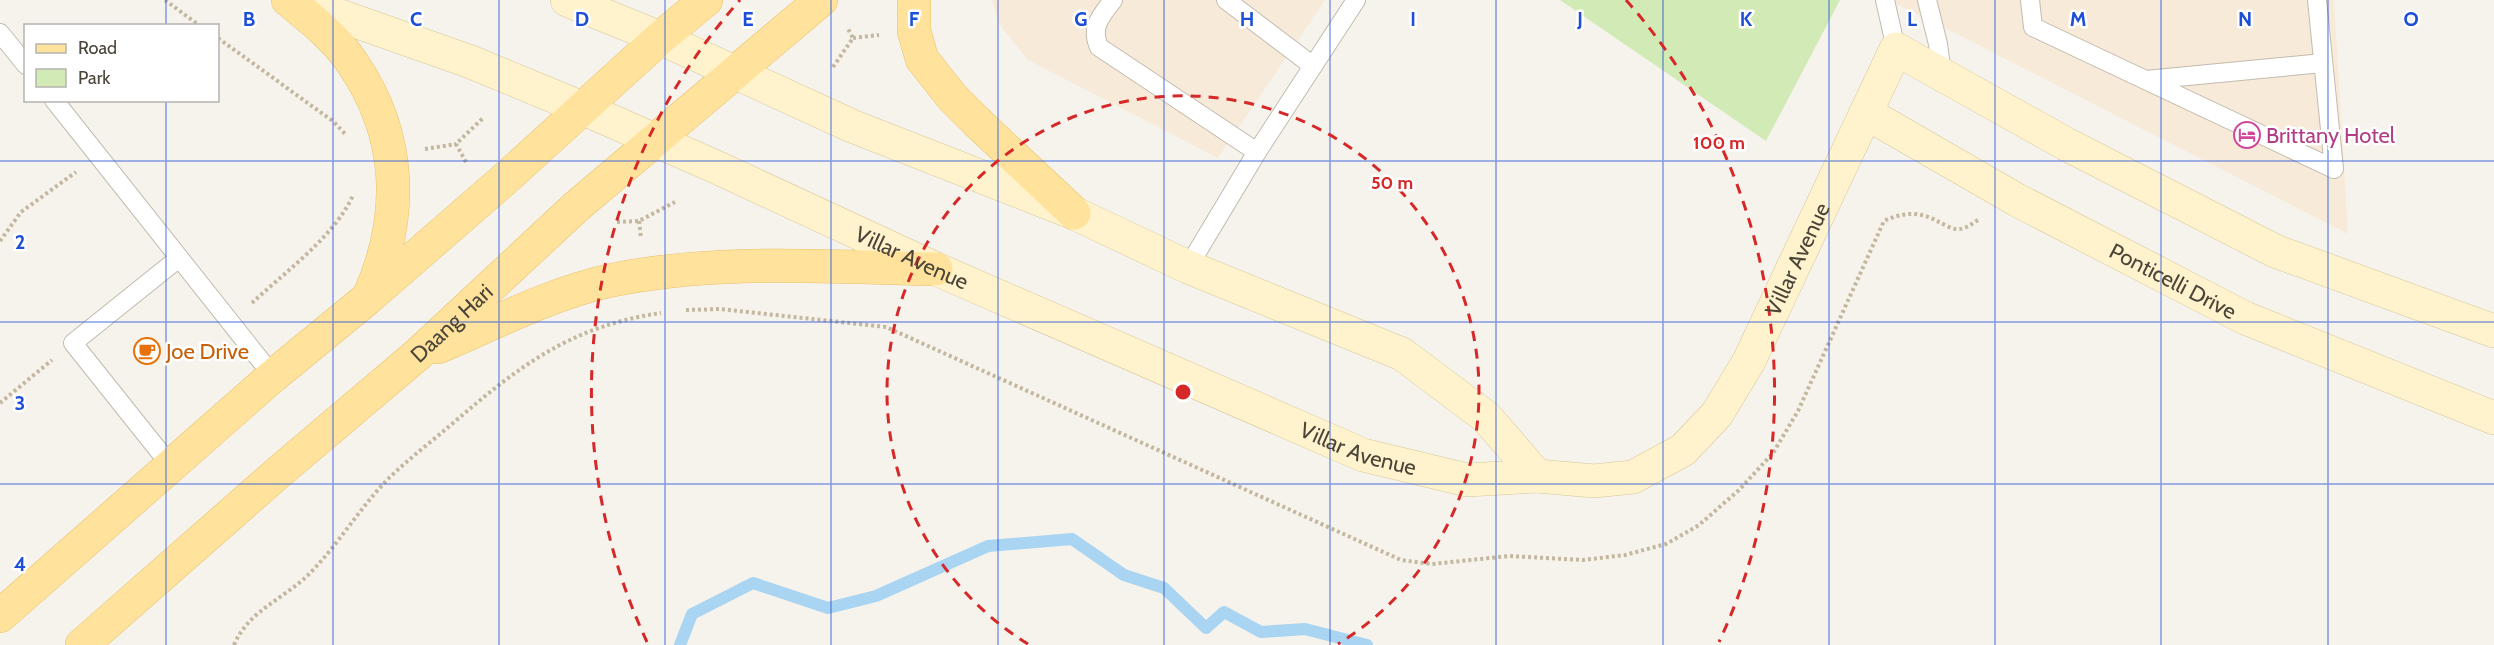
<svg xmlns="http://www.w3.org/2000/svg" width="2494" height="645" font-family="Cabin,sans-serif">
	<style>
		.commercial { fill: #f7ead8 }
		.green { fill: #d2eab5 }
		.lines { fill: none; stroke-linecap: round; stroke-linejoin: round }
		.stream { stroke: #a9d4f2; stroke-width: 12 }
		.lane-casing { stroke: #c2bbae; stroke-width: 20 }
		.secondary-casing { stroke: #d6c79b; stroke-width: 34 }
		.primary-casing { stroke: #e6c16a; stroke-width: 34 }
		.path { stroke: #c4b79f; stroke-width: 4; stroke-dasharray: 3 3; stroke-linecap: butt }
		.lane { stroke: #fff; stroke-width: 18 }
		.secondary { stroke: #fff3cd; stroke-width: 33 }
		.primary { stroke: #ffe39c; stroke-width: 33 }
		.grid { fill: none; stroke: #1d4ed8; stroke-width: 1.5; stroke-opacity: 0.55 }
		.ring { fill: none; stroke: #d62828; stroke-width: 3; stroke-dasharray: 10 8 }
		.labels { text-anchor: middle; stroke-width: 5; stroke-linejoin: round; paint-order: stroke }
		.hotel-label { font-size: 22px; fill: #b23c85; stroke: #fff; text-anchor: start }
		.street-label { font-size: 22px; fill: #4b4439; stroke: #fff }
		.food-label { font-size: 22px; fill: #c56008; stroke: #fff; text-anchor: start }
		.grid-label { font-size: 20px; text-anchor: middle; font-weight: bold; fill: #1d4ed8; stroke: #fff; stroke-width: 5; stroke-linejoin: round; paint-order: stroke }
		.centre { fill: #d62828; stroke: #fff; stroke-width: 3 }
		.ring-label { font-size: 18px; text-anchor: middle; font-weight: bold; fill: #d62828; stroke: #fff; stroke-width: 5; stroke-linejoin: round; paint-order: stroke }
	</style>
	<rect width="100%" height="100%" fill="#f6f3ec"/>
	<g class="commercial">
		<polygon points="992,0 1325,0 1218,158 1028,60 999,24"/>
		<polygon points="1888,0 2334,0 2348,234 1949,30"/>
	</g>
	<polygon class="green" points="1560,0 1840,0 1766,141"/>
	<g class="lines">
		<polyline class="stream" points="680,645 692,614 753,583 828,608 876,596 988,546 1072,539 1124,575 1164,588 1206,628 1224,612 1261,632 1305,629 1367,645"/>
		<defs>
			<g id="lane">
				<path d="M 1113,0 C 1101,16 1090,27 1099,47 L 1257,152"/>
				<polyline points="1226,0 1313,66"/>
				<polyline points="1885,0 1896,49"/>
				<polyline points="1927,0 1938,44 1942,75"/>
				<polyline points="2030,0 2033,27 2334,169 2317,0"/>
				<polyline points="0,33 26,65"/>
				<polyline points="2146,80 2323,63"/>
				<polyline points="54,100 273,376"/>
				<polyline points="1188,267 1257,152 1356,0"/>
				<polyline points="171,466 73,343 179,258"/>
			</g>
			<g id="secondary">
				<path id="s1" d="M 295,0 L 471,62 L 582,108 L 716,167 L 936,269 L 1363,455 L 1467,480 L 1537,476 L 1594,481 L 1633,477 L 1683,450 L 1717,414 L 1749,361 L 1896,49 L 2066,144 L 2275,251 L 2494,331"/>
				<polyline points="567,0 660,38 852,126 1074,213 1188,267 1402,354 1486,417 1537,476"/>
				<path id="s2" d="M 1866,113 L 2017,200 L 2245,318 L 2494,418"/>
			</g>
			<g id="primary">
				<path d="M 288,0 C 311,19 337,39 353,64 C 402,136 404,216 370,294"/>
				<polyline points="914,0 914,31 922,59 952,97 977,122 1074,213"/>
				<path d="M 438,347 C 493,324 550,294 608,281 C 715,258 827,267 936,269"/>
				<polyline points="0,616 273,376 368,298 506,178 660,38 706,0"/>
				<path id="s3" d="M 82,645 L 280,471 L 417,355 L 577,206 L 821,0"/>
			</g>
		</defs>
		<use href="#lane" class="lane-casing"/>
		<use href="#secondary" class="secondary-casing"/>
		<use href="#primary" class="primary-casing"/>
		<g class="path">
			<polyline points="165,0 200,26"/>
			<polyline points="218,38 334,122 346,135"/>
			<polyline points="853,38 879,35"/>
			<polyline points="833,67 853,38 847,27"/>
			<polyline points="425,149 456,144"/>
			<polyline points="466,162 456,144 483,118"/>
			<polyline points="639,221 641,238"/>
			<polyline points="617,222 639,221 675,202"/>
			<polyline points="0,241 21,212 76,172"/>
			<path d="M 252,303 C 284,273 336,235 353,195"/>
			<path d="M 686,310 L 720,309 L 886,327 L 1401,560 L 1432,564 L 1509,556 L 1583,560 L 1625,555 L 1666,544 L 1699,525 L 1739,490 L 1773,453 L 1798,411 L 1884,221 C 1903,212 1920,211 1939,222 C 1944,224 1951,229 1956,229 C 1965,230 1971,224 1978,220"/>
			<polyline points="0,403 52,360"/>
			<path d="M 234,645 C 249,609 287,598 312,571 C 340,542 361,506 390,477 C 410,458 432,441 452,424 C 519,366 571,326 661,313"/>
		</g>
		<use href="#lane" class="lane"/>
		<use href="#secondary" class="secondary"/>
		<use href="#primary" class="primary"/>
	</g>
	<path class="grid" d="M 166,0 L 166,26M 333,0 L 333,645M 499,0 L 499,645M 665,0 L 665,645M 831,0 L 831,645M 998,0 L 998,645M 1164,0 L 1164,645M 1330,0 L 1330,645M 1496,0 L 1496,645M 1663,0 L 1663,645M 1829,0 L 1829,645M 1995,0 L 1995,645M 2161,0 L 2161,645M 2328,0 L 2328,645M 166,100 L 166,645M 0,161 L 2494,161M 0,322 L 2494,322M 0,484 L 2494,484"/>
	<g class="ring">
		<path d="M1028 644A296 296 0 1 1 1338 644"/>
		<path d="M647 642A591 591 0 0 1 740 0M1626 0A591 591 0 0 1 1719 642"/>
	</g>
	<defs>
		<symbol id="hotel-ring" viewBox="-11 -11 22 22"><circle r="9.5" fill="#fff" stroke="#d1479c" stroke-width="1.5"/><path d="M-6-4.5h1.5V1H6V5H4.5V3h-9V5H-6ZM-4 0a1.8 1.8 0 1 1 3.6 0ZM.5 0V-2.5h3Q6-2.5 6 0Z" fill="#d1479c"/></symbol>
		<symbol id="cafe-ring" viewBox="-11 -11 22 22"><circle r="9.5" fill="#fff" stroke="#e8710a" stroke-width="1.5"/><path d="M-5.5-4.5H6V0H3Q3 3.5 0 3.5H-2.5Q-5.5 3.5-5.5 0ZM3-3.2v2h1.7v-2ZM-6 4.5H4V6H-6Z" fill="#e8710a"/></symbol>
	</defs>
	<g fill-rule="evenodd">
		<use href="#hotel-ring" x="2232" y="120" width="30" height="30"/>
		<use href="#cafe-ring" x="132" y="336" width="30" height="30"/>
	</g>
	<g class="labels">
		<g class="hotel-label">
			<text x="2266" y="143">Brittany Hotel</text>
		</g>
		<g class="street-label">
			<text dy="8" stroke="none"><textPath href="#s1" startOffset="669">Villar Avenue</textPath></text>
			<text dy="8" stroke="none"><textPath href="#s1" startOffset="1716">Villar Avenue</textPath></text>
			<text dy="8" stroke="none"><textPath href="#s2" startOffset="350">Ponticelli Drive</textPath></text>
			<text dy="8" stroke="none"><textPath href="#s3" startOffset="490">Daang Hari</textPath></text>
			<text dy="8" stroke="none"><textPath href="#s1" startOffset="1155">Villar Avenue</textPath></text>
		</g>
		<g class="food-label">
			<text x="166" y="359">Joe Drive</text>
		</g>
	</g>
	<g class="grid-label">
		<text x="249" y="26">B</text>
		<text x="416" y="26">C</text>
		<text x="582" y="26">D</text>
		<text x="748" y="26">E</text>
		<text x="914" y="26">F</text>
		<text x="1081" y="26">G</text>
		<text x="1247" y="26">H</text>
		<text x="1413" y="26">I</text>
		<text x="1580" y="26">J</text>
		<text x="1746" y="26">K</text>
		<text x="1912" y="26">L</text>
		<text x="2078" y="26">M</text>
		<text x="2245" y="26">N</text>
		<text x="2411" y="26">O</text>
		<text x="20" y="249">2</text>
		<text x="20" y="410">3</text>
		<text x="20" y="571">4</text>
	</g>
	<circle cx="1183" cy="392" r="9" class="centre"/>
	<g class="ring-label">
		<text x="1719" y="149">100 m</text>
		<text x="1392" y="189">50 m</text>
	</g>
	<rect x="24" y="24" width="195" height="78" fill="#ffffff" stroke="#b7b4b0" stroke-width="1.5"/>
	<rect x="36" y="44" width="30" height="9" fill="#ffe39c" stroke="#b7b4b0" stroke-width="1.5"/>
	<text x="78" y="54" font-size="18" fill="#4b4439">Road</text>
	<rect x="36" y="69" width="30" height="18" fill="#d2eab5" stroke="#b7b4b0" stroke-width="1.5"/>
	<text x="78" y="84" font-size="18" fill="#4b4439">Park</text>
</svg>
